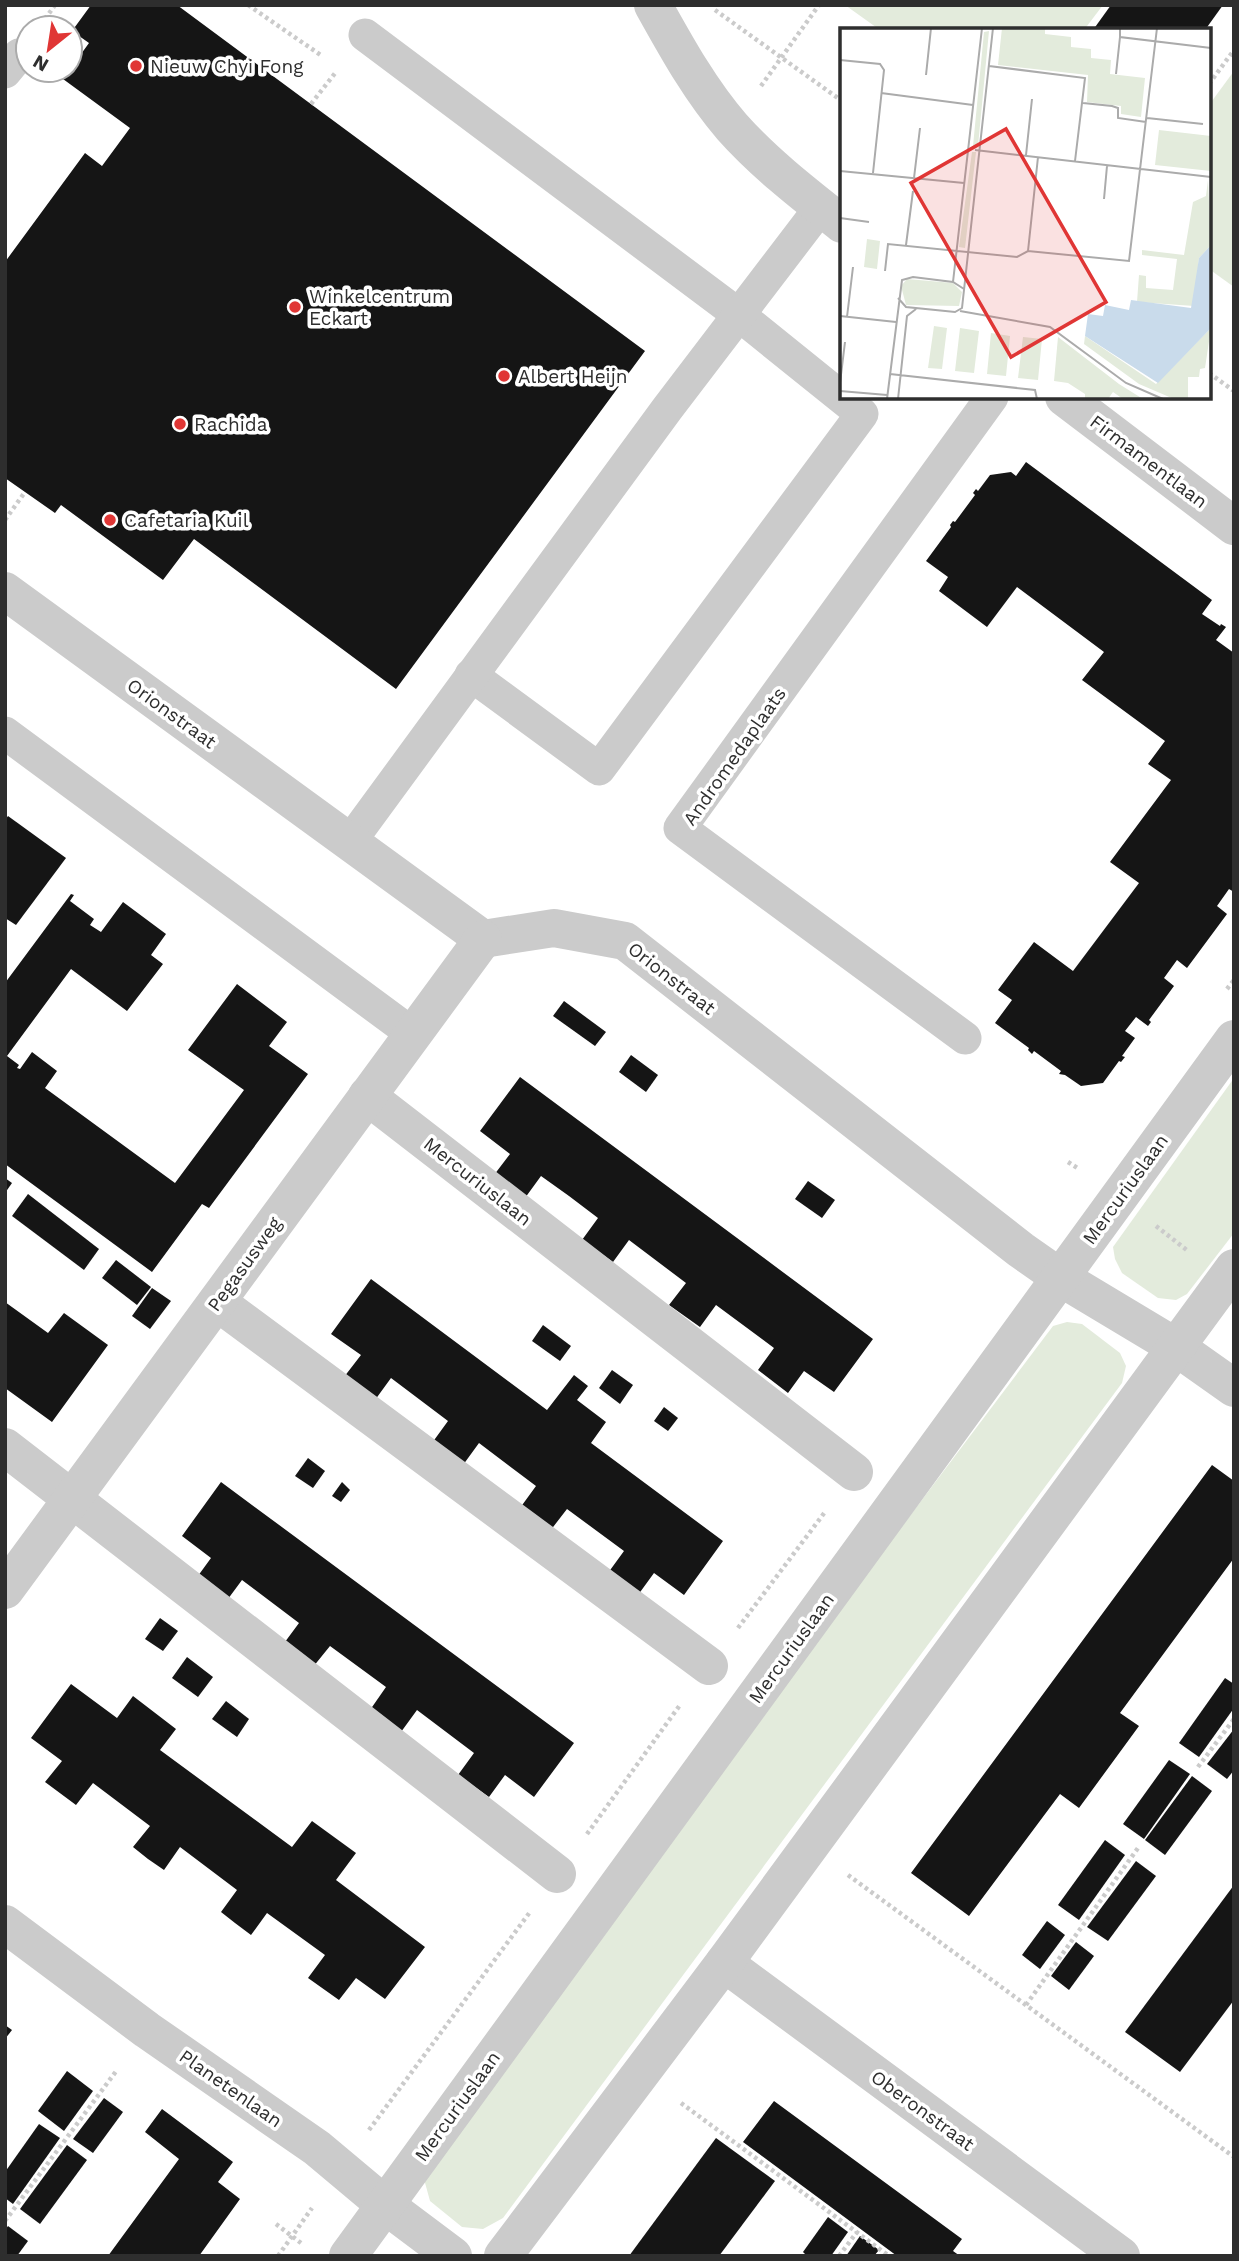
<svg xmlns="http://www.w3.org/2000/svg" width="1239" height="2261" font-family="'Work Sans',sans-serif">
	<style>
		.green { fill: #e3ebdc }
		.building { fill: #151515 }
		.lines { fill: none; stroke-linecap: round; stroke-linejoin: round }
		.path { stroke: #cbcbcb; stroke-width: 4.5; stroke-dasharray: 3.5 3.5; stroke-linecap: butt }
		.service { stroke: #cbcbcb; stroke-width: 33 }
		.pedestrian { stroke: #cbcbcb; stroke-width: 38 }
		.minor { stroke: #cbcbcb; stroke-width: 38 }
		.tertiary { stroke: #cbcbcb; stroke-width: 38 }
		.poi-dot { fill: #e03635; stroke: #fff; stroke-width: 2.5 }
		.labels { text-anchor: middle; stroke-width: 7; stroke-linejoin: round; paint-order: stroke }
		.poi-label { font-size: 19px; fill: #2e2e2e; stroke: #fff; text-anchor: start }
		.street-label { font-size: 19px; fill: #2e2e2e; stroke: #fff }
		.inset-road { fill: none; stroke: #ababab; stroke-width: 2 }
		.view { fill: #e03635; fill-opacity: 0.15; stroke: #e03635; stroke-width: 3.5 }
		.inset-edge { fill: none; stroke: #2e2e2e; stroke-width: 3.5 }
	</style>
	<rect width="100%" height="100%" fill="#fff"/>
	<g class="green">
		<polygon points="845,5 1103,5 1084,30 880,30"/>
		<polygon points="1234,71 1234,287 1209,269 1209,105"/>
		<polygon points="1234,1078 1234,1233 1187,1294 1176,1300 1158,1298 1122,1273 1115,1259 1113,1247"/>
		<polygon points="1067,1322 1082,1324 1120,1353 1126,1366 1122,1383 503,2218 483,2229 462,2227 430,2201 424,2179 820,1635 1053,1326"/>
	</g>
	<g class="building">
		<polygon points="91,5 177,5 645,351 396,689 194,539 163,580 61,505 55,513 5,478 5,262 85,153 102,166 130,128 63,79 89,43 72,31"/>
		<polygon points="1111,5 1223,5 1205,30 1093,30"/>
		<polygon points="1026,462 1212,600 1202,614 1220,626 1221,624 1226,627 1216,640 1234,653 1234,892 1229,889 1217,906 1227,914 1187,968 1177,960 1164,978 1174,986 1149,1020 1151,1022 1148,1026 1136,1017 1125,1031 1135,1038 1122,1056 1125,1057 1121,1062 1119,1061 1103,1083 1081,1086 1065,1075 1059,1074 1061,1071 1034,1051 1032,1054 1028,1050 1029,1048 995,1023 1012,1000 998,990 1034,942 1073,971 1139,883 1110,862 1171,780 1148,764 1165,741 1082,680 1104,652 1017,587 987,627 939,591 948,577 926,561 951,527 950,525 953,521 955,522 975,495 973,493 976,489 978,491 990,475 1011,472 1016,476"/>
		<polygon points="8,816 66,858 16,925 5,918 5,820"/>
		<polygon points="71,894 74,895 70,901 94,919 90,925 101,932 123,902 166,934 151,955 163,964 127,1011 71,969 7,1056 19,1065 17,1068 20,1069 32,1052 57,1071 45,1088 175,1183 244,1090 188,1050 237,984 287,1022 269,1046 308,1074 209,1208 202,1204 152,1272 5,1164 5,983"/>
		<polygon points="564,1001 606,1032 595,1046 553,1016"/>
		<polygon points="631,1055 658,1075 646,1092 619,1072"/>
		<polygon points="520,1077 873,1339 834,1392 804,1371 788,1393 758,1370 774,1348 716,1305 700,1327 669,1305 686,1283 629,1240 613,1262 582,1240 598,1218 569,1196 541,1176 525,1198 494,1175 510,1154 480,1131"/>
		<polygon points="5,1178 12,1183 5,1193"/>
		<polygon points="808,1181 835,1200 822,1218 795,1199"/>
		<polygon points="28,1194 99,1249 84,1270 12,1216"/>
		<polygon points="116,1260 151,1287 137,1305 102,1278"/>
		<polygon points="371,1279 547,1410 574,1375 588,1386 577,1400 606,1422 591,1443 723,1541 684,1595 654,1573 638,1595 608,1573 624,1551 567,1509 550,1531 520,1508 536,1486 479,1443 463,1465 432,1443 448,1421 391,1378 375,1400 344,1377 361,1355 331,1334"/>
		<polygon points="152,1288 171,1301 150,1329 132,1316"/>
		<polygon points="5,1302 48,1333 64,1313 108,1345 52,1422 5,1388"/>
		<polygon points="543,1325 571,1346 560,1361 532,1341"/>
		<polygon points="612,1370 633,1385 620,1404 599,1388"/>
		<polygon points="664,1407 678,1418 668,1431 654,1421"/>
		<polygon points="308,1458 325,1471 313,1488 295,1476"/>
		<polygon points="1212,1465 1234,1481 1234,1558 1120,1713 1139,1726 1079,1808 1060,1794 969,1916 911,1873"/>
		<polygon points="221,1482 574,1743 534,1797 505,1775 489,1797 458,1775 474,1753 417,1710 401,1732 370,1710 386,1687 330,1646 313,1667 282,1646 299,1623 242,1580 225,1603 195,1580 211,1558 182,1536"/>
		<polygon points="342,1482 350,1490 341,1502 332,1496"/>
		<polygon points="160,1618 178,1631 163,1651 145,1639"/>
		<polygon points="187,1657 213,1677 198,1697 172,1678"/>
		<polygon points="1225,1678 1234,1684 1234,1708 1199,1757 1179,1743"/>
		<polygon points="71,1684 117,1718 133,1696 176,1729 160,1750 292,1847 312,1821 356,1853 336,1880 425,1947 385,1999 356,1978 339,2000 308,1978 325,1955 267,1913 251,1935 235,1923 221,1912 237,1890 180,1847 164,1870 148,1859 133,1847 150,1826 93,1783 76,1805 45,1782 62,1761 31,1738"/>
		<polygon points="226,1701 249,1719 237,1737 212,1719"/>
		<polygon points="1234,1729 1234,1770 1227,1779 1207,1764"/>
		<polygon points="1169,1760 1190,1774 1144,1839 1123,1824"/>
		<polygon points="1192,1776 1212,1791 1165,1855 1145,1840"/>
		<polygon points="1105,1840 1125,1855 1079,1920 1058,1905"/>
		<polygon points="1136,1861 1156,1876 1108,1941 1087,1927"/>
		<polygon points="1234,1885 1234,2000 1180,2072 1125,2032"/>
		<polygon points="1047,1921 1065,1935 1040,1969 1022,1955"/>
		<polygon points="1076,1942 1094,1956 1069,1990 1051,1976"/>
		<polygon points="5,2025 12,2030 5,2039"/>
		<polygon points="67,2071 93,2091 64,2131 38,2111"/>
		<polygon points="104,2098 123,2112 93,2153 73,2139"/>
		<polygon points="774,2101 962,2239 953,2251 960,2256 897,2256 743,2142"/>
		<polygon points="162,2109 233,2162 218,2182 240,2199 199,2256 108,2256 179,2159 145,2132"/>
		<polygon points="39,2124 60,2138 13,2204 5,2198 5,2172"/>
		<polygon points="716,2138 775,2181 719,2256 629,2256"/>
		<polygon points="67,2145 87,2160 40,2224 20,2209"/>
		<polygon points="828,2217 848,2232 831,2256 807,2256 803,2252"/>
		<polygon points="8,2226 28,2241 17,2256 5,2256 5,2230"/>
		<polygon points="860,2236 879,2250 874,2256 846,2256"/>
	</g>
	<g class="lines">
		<g class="path">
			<polyline points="248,5 322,56"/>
			<polyline points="715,10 842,101"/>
			<polyline points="45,19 55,5"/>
			<polyline points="1209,84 1234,50"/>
			<polyline points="761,86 819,5"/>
			<polyline points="311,104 336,72"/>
			<polyline points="1209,373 1234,391"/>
			<polyline points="5,520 25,492"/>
			<polyline points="1227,989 1234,980"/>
			<polyline points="1068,1162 1079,1169"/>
			<polyline points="1156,1226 1188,1251"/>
			<polyline points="738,1628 825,1512"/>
			<polyline points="1198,1767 1234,1719"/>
			<polyline points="587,1834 680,1705"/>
			<polyline points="848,1875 1234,2157"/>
			<polyline points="1026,2005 1138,1848"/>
			<polyline points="681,2103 889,2256"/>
			<polyline points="369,2130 530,1912"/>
			<polyline points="5,2221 117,2070"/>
			<polyline points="276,2224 301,2243"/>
			<polyline points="278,2256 312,2208"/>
			<polyline points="839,2256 857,2232"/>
		</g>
		<g class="service">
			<polyline points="365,35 739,315 862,414 599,769 471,675"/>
			<polyline points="5,72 19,55"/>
			<polyline points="5,733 414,1035"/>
			<polyline points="349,843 667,409 821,207"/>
			<polyline points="965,1038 680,828 992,397"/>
		</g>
		<g class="pedestrian">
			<polyline points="367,1096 854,1472"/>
			<polyline points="217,1302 709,1666"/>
			<polyline points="5,1447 557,1874"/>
		</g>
		<g class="minor">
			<path d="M 653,5 C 677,48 700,90 732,127 C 764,163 804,194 842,224"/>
			<polyline points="1064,397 1234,526"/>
			<polyline points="5,591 483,939 554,928 625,941 1021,1250 1061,1278 1176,1347 1234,1388"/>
			<polyline points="5,1590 483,939"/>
			<polyline points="5,1924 147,2030 317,2148 385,2205 453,2256"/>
			<polyline points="724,1963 1121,2256"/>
		</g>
		<g class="tertiary">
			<polyline points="348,2256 1234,1039"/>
			<polyline points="503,2256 724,1963 1234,1268"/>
		</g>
	</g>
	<g class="poi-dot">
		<circle cx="136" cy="66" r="7"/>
		<circle cx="295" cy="307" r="7"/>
		<circle cx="504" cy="376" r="7"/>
		<circle cx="180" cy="424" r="7"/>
		<circle cx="110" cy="520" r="7"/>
	</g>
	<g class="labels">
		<g class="poi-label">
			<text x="150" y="73">Nieuw Chyi Fong</text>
			<text x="309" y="303">Winkelcentrum<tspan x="309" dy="22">Eckart</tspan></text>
			<text x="518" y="383">Albert Heijn</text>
			<text x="194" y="431">Rachida</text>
			<text x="124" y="527">Cafetaria Kuil</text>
		</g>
		<g class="street-label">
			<text transform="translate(1149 461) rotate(37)" y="7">Firmamentlaan</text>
			<text transform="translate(172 713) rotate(36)" y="7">Orionstraat</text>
			<text transform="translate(734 756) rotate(-55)" y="7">Andromedaplaats</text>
			<text transform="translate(672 978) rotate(38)" y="7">Orionstraat</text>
			<text transform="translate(478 1181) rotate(38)" y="7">Mercuriuslaan</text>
			<text transform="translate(1125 1189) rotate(-54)" y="7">Mercuriuslaan</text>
			<text transform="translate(244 1264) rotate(-54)" y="7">Pegasusweg</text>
			<text transform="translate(791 1648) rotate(-54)" y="7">Mercuriuslaan</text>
			<text transform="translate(231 2088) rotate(35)" y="7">Planetenlaan</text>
			<text transform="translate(457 2106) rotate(-54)" y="7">Mercuriuslaan</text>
			<text transform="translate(923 2110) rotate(36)" y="7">Oberonstraat</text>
		</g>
	</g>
	<g transform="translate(840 28)">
		<rect width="371" height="371" fill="#fff"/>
		<path d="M 162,0 L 205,0 L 205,6 L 231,9 L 231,19 L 251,21 L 251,30 L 271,32 L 270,46 L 305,50 L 301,89 L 281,86 L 281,78 L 247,74 L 248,47 L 158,37 ZM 149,3 L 138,118 L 133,118 L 144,4 ZM 319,102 L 371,108 L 371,143 L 315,137 ZM 132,124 L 136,124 L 125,220 L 119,219 ZM 368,152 L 371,217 L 359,230 L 354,278 L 297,274 L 299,247 L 306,248 L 306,260 L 333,262 L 337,231 L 302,227 L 302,222 L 344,227 L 353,174 L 366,168 ZM 27,211 L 40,213 L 37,241 L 24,239 ZM 67,251 L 113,255 L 122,264 L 119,278 L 66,277 L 61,258 ZM 94,298 L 107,300 L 102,341 L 88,340 ZM 120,300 L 139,303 L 134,345 L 115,343 ZM 371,300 L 365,340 L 360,341 L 359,349 L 348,349 L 348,371 L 334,371 L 299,356 L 244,316 L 245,308 L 316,356 ZM 151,305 L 170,308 L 166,348 L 147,346 ZM 183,309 L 202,311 L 198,352 L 178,350 ZM 218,309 L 279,356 L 303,371 L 283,371 L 273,364 L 268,371 L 245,371 L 245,366 L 228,355 L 214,353 Z" fill="#e3ebdc"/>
		<path d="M 371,217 L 371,300 L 318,355 L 245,308 L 248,286 L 263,288 L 265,277 L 289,282 L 291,272 L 351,280 L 359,230 Z" fill="#c9dbeb"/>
		<path class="inset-road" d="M 280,0 L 280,9 L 371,20M 0,32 L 40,36 L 44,42 L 33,145M 149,38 L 245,50 L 235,133M 276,46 L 280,9M 86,47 L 91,0M 41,65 L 133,77M 243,75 L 272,78 L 278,80 L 278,90 L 306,94M 307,90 L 363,96M 135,122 L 371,149M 186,127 L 192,71M 0,143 L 124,155M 74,150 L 80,100M 264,171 L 267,138M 0,190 L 29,194M 66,217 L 73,163M 188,223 L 198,129M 45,243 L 48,216 L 177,229 L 188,223 L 289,233 L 317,0M 113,254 L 142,0M 58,270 L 66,279 L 115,284 L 122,280 L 153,0M 120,283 L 210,299 L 286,355 L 323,371M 0,288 L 56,294M 7,289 L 13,239M 50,346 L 195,362 L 197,371M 0,355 L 5,314M 0,363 L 47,367M 47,371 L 62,252 L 73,249 L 113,254 L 124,261M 58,371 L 67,288 L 76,281"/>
		<path class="view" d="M 166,101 L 266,274 L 171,329 L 71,155 Z"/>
		<rect width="371" height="371" class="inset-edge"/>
	</g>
	<rect width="1239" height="2261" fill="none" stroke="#2e2e2e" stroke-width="14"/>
	<g transform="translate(49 49) rotate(210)"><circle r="33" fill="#ffffff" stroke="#ababab" stroke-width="2"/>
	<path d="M0-5L12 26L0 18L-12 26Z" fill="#e03635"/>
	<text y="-10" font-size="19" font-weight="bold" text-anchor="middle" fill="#2e2e2e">N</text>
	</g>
</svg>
